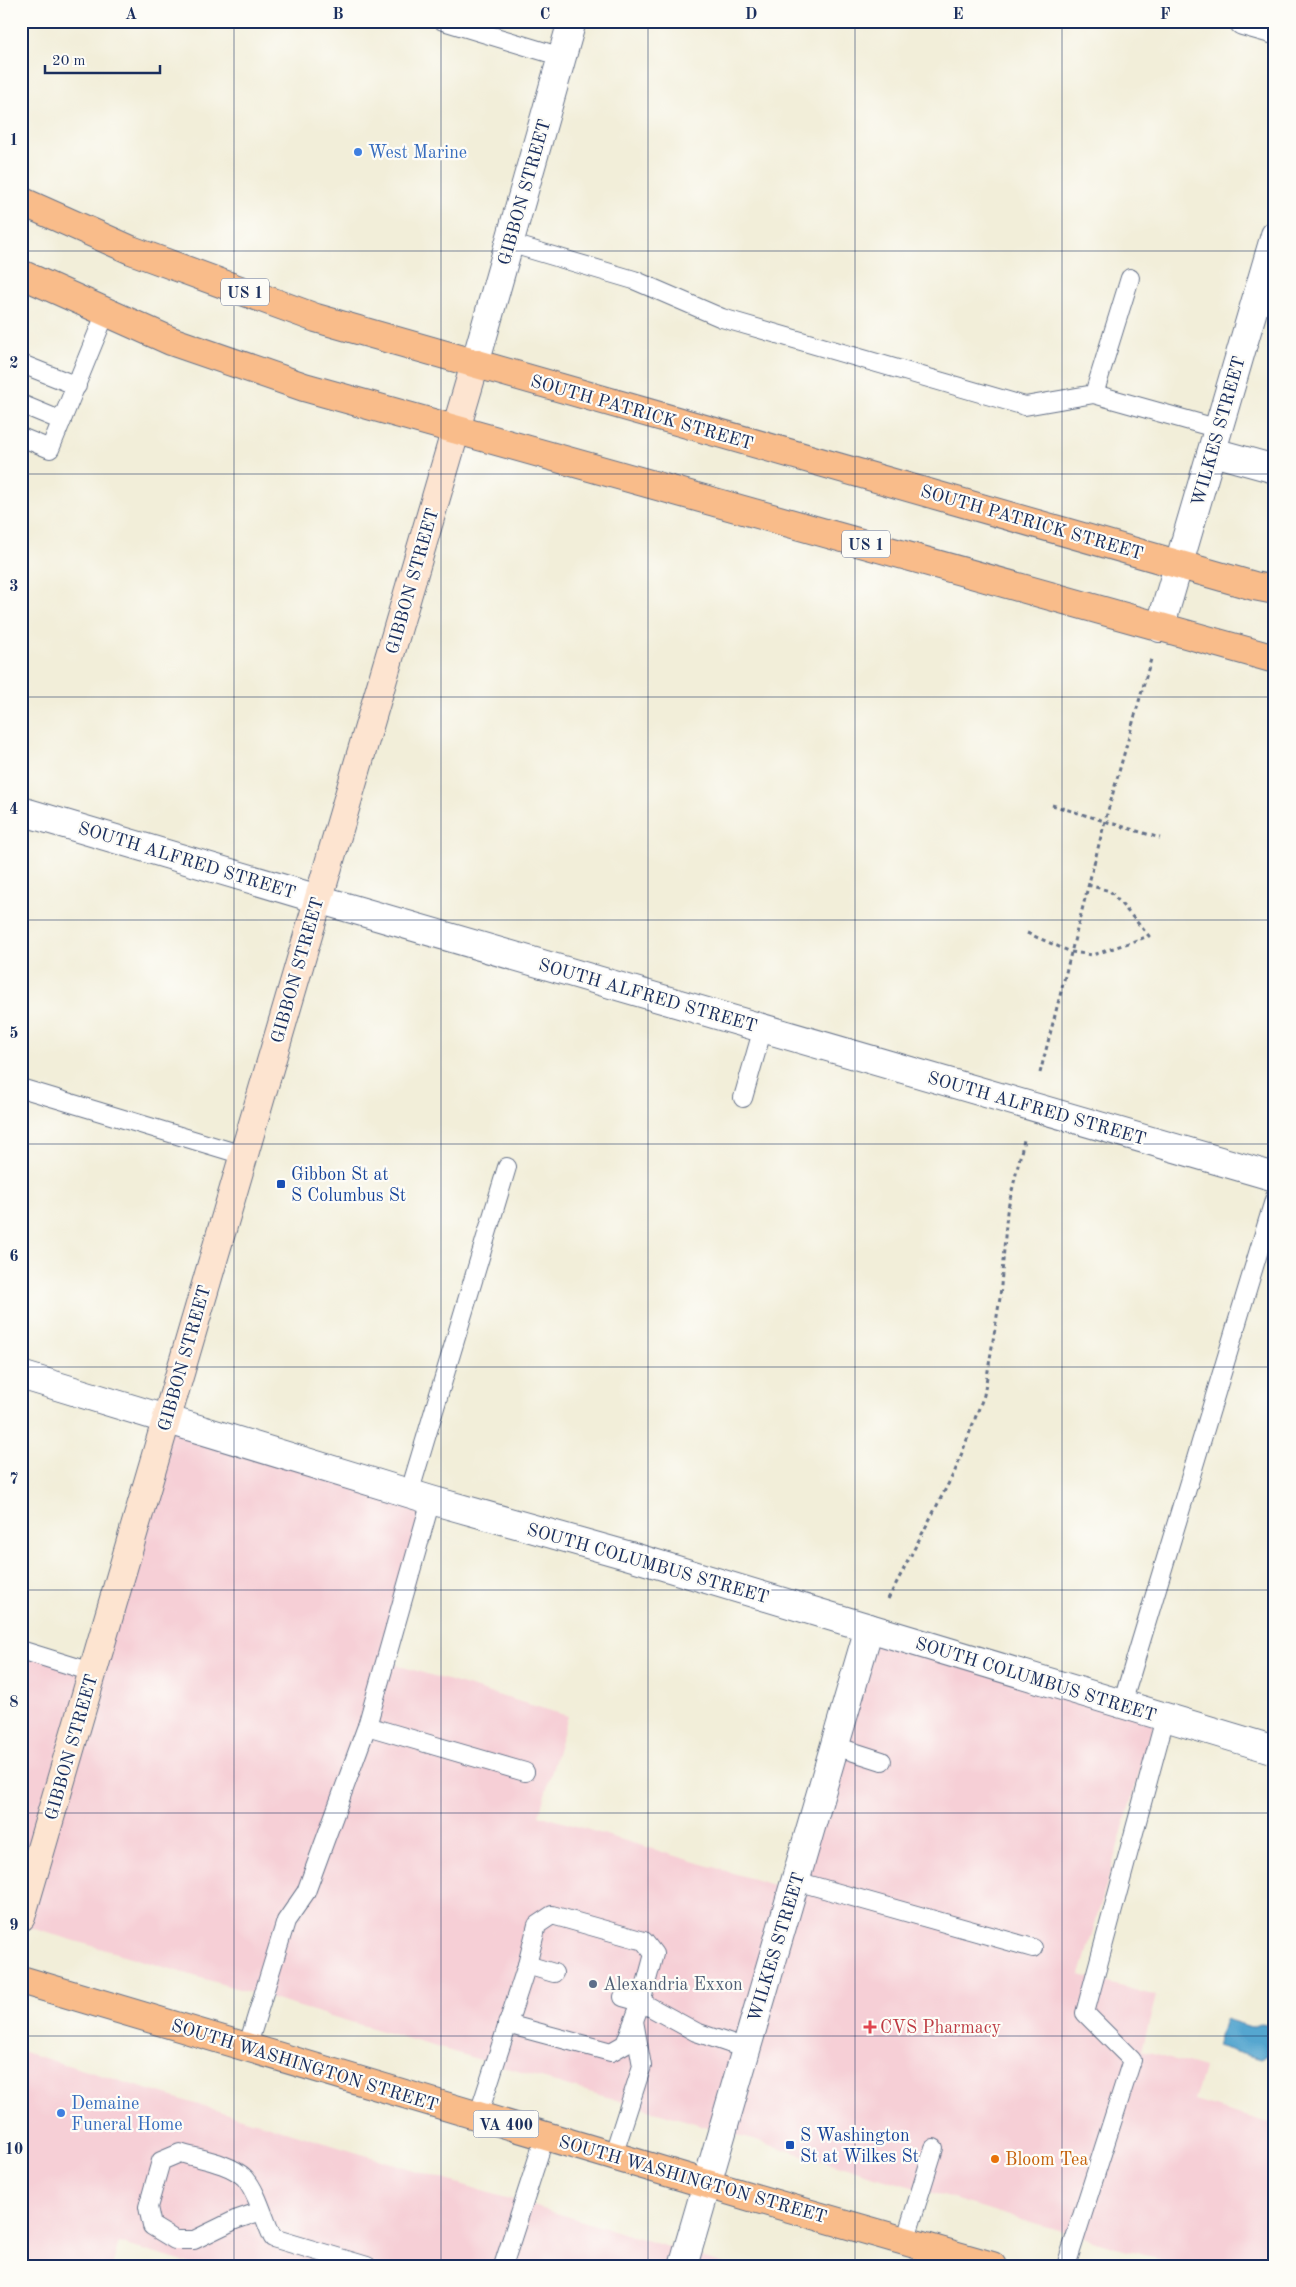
<svg xmlns="http://www.w3.org/2000/svg" width="1296" height="2287" font-family="'Old Standard TT',serif">
	<style>
		.built { fill: #f6cfd6 }
		.water { fill: #54a6cf; stroke: #386a96 }
		.lines { fill: none; stroke-linecap: round; stroke-linejoin: round }
		.service-casing { stroke: #667289; stroke-width: 20 }
		.minor-casing { stroke: #667289; stroke-width: 30 }
		.secondary-casing { stroke: #667289; stroke-width: 30 }
		.primary-casing { stroke: #667289; stroke-width: 30 }
		.trunk-casing { stroke: #667289; stroke-width: 30 }
		.path { stroke: #667289; stroke-width: 3; stroke-dasharray: 4 4; stroke-linecap: butt }
		.service { stroke: #fff; stroke-width: 18 }
		.minor { stroke: #fff; stroke-width: 28 }
		.secondary { stroke: #fde4d0; stroke-width: 28 }
		.primary { stroke: #f9bc8a; stroke-width: 28 }
		.trunk { stroke: #f9bc8a; stroke-width: 28 }
		.grid { fill: none; stroke: #1b2f5e; stroke-width: 1; stroke-opacity: 0.55 }
		.shop-dot { fill: #3f7fe0; stroke: #fdfcf7; stroke-width: 2 }
		.transit-dot { fill: #1a4fb4; stroke: #fdfcf7; stroke-width: 2 }
		.service-dot { fill: #5c6f8a; stroke: #fdfcf7; stroke-width: 2 }
		.health-dot { fill: #e0444e; stroke: #fdfcf7; stroke-width: 2 }
		.food-dot { fill: #e8710a; stroke: #fdfcf7; stroke-width: 2 }
		.labels { text-anchor: middle; stroke-width: 4.5; stroke-linejoin: round; paint-order: stroke }
		.shield { fill: #fdfcf7; stroke: #5f6c8c; stroke-width: 1 }
		.shield-label { font-size: 16px; font-weight: bold; fill: #1b2f5e }
		.shop-label { font-size: 18px; fill: #366cbe; stroke: #fdfcf7; text-anchor: start }
		.street-label { font-size: 18px; fill: #1b2f5e; stroke: #fdfcf7 }
		.transit-label { font-size: 18px; fill: #164399; stroke: #fdfcf7; text-anchor: start }
		.service-label { font-size: 18px; fill: #4e5e75; stroke: #fdfcf7; text-anchor: start }
		.health-label { font-size: 18px; fill: #be3a42; stroke: #fdfcf7; text-anchor: start }
		.food-label { font-size: 18px; fill: #c56008; stroke: #fdfcf7; text-anchor: start }
		.neatline { fill: none; stroke: #1b2f5e; stroke-width: 2 }
		.grid-label { font-size: 16px; text-anchor: middle; font-weight: bold; fill: #1b2f5e }
	</style>
	<rect width="100%" height="100%" fill="#fdfcf7"/>
	<filter id="ink" filterUnits="userSpaceOnUse"><feTurbulence type="fractalNoise" baseFrequency=".02" numOctaves="2"/><feDisplacementMap in="SourceGraphic" scale="10" xChannelSelector="R" yChannelSelector="G"/><feConvolveMatrix kernelMatrix="1 2 1 2 8 2 1 2 1" color-interpolation-filters="sRGB"/></filter>
	<filter id="wash" filterUnits="userSpaceOnUse"><feTurbulence type="fractalNoise" baseFrequency=".0096" numOctaves="4" result="noise"/><feDisplacementMap in="SourceGraphic" scale="20" xChannelSelector="R" yChannelSelector="G"/><feGaussianBlur stdDeviation="1.12" result="paint"/><feColorMatrix in="noise" values="0 0 0 0 0 0 0 0 0 0 0 0 0 0 0 0 0 1.4 0 .05"/><feComposite in="paint" operator="in"/></filter>
	<g filter="url(#wash)">
		<rect width="100%" height="100%" fill="#f2eed9"/>
		<g class="built">
			<polygon points="172,1417 439,1497 390,1663 568,1716 539,1815 796,1892 874,1627 1157,1712 1080,1975 1156,1996 1142,2050 1204,2068 1194,2101 1275,2125 1275,2266 1181,2266 21,1925 21,1642 99,1665"/>
			<polygon points="21,2051 731,2266 197,2266 119,2243 112,2266 21,2266"/>
		</g>
		<path class="water" d="M 1225,2019 L 1251,2027 C 1260,2022 1265,2024 1273,2029 L 1275,2037 L 1270,2054 L 1260,2059 L 1217,2046 Z"/>
	</g>
	<g filter="url(#ink)">
		<g class="lines">
			<defs>
				<g id="service">
					<polyline points="443,21 562,57"/>
					<polyline points="509,243 634,280 722,318 1025,406 1094,394 1219,429"/>
					<polyline points="22,364 77,386"/>
					<polyline points="1094,394 1130,278"/>
					<polyline points="21,404 62,421"/>
					<polyline points="21,437 50,449 106,312"/>
					<polyline points="21,1088 243,1155"/>
					<polyline points="743,1098 763,1028"/>
					<polyline points="409,1494 507,1167"/>
					<polyline points="431,1500 367,1726 525,1772"/>
					<polyline points="21,1650 92,1672"/>
					<polyline points="1122,1704 1275,1197"/>
					<polyline points="835,1746 882,1761"/>
					<polyline points="796,1881 1033,1948"/>
					<polyline points="623,1997 641,2002 696,2032 746,2049"/>
					<polyline points="507,2024 611,2052 625,2044 641,2002 654,1954 644,1941 552,1915 537,1925 527,1965"/>
					<polyline points="247,2048 286,1921 306,1892 367,1726"/>
					<polyline points="478,2116 527,1965 554,1973"/>
					<polyline points="613,2156 642,2066 634,2021"/>
					<path d="M 261,2211 L 235,2220 L 194,2240 L 175,2240 L 152,2226 L 148,2207 L 161,2161 L 180,2153 C 200,2159 230,2163 245,2178 C 258,2193 264,2220 273,2238 L 367,2266"/>
					<polyline points="905,2241 934,2148"/>
					<polyline points="503,2266 545,2136"/>
					<polyline points="1066,2266 1132,2060 1085,2013 1165,1718"/>
				</g>
				<g id="minor">
					<polyline points="1243,21 1275,30"/>
					<polyline points="475,364 572,21"/>
					<polyline points="1213,452 1275,469"/>
					<polyline points="1160,628 1275,235"/>
					<polyline points="21,811 318,899 1275,1177"/>
					<polyline points="21,1375 431,1500 630,1556 1275,1750"/>
					<polyline points="683,2266 869,1628"/>
				</g>
				<polyline id="secondary" points="21,1917 475,364"/>
				<polyline id="primary" points="21,1980 751,2197 992,2266"/>
				<g id="trunk">
					<polyline points="21,201 131,250 316,318 1254,586 1275,590"/>
					<polyline points="21,274 171,341 304,387 1275,659"/>
				</g>
			</defs>
			<use href="#service" class="service-casing"/>
			<use href="#minor" class="minor-casing"/>
			<use href="#secondary" class="secondary-casing"/>
			<use href="#primary" class="primary-casing"/>
			<use href="#trunk" class="trunk-casing"/>
			<g class="path">
				<polyline points="1268,409 1275,410"/>
				<polyline points="1052,805 1160,838"/>
				<polyline points="1027,933 1071,952 1093,955 1149,936 1110,891 1088,885"/>
				<polyline points="1040,1073 1105,821 1151,659"/>
				<polyline points="888,1599 955,1471 984,1395 1000,1298 1007,1212 1024,1140"/>
			</g>
			<use href="#service" class="service"/>
			<use href="#minor" class="minor"/>
			<use href="#secondary" class="secondary"/>
			<use href="#primary" class="primary"/>
			<use href="#trunk" class="trunk"/>
		</g>
	</g>
	<path class="grid" d="M 234,21 L 234,2266M 441,21 L 441,2266M 648,21 L 648,2266M 855,21 L 855,2266M 1062,21 L 1062,2266M 21,251 L 1275,251M 21,474 L 1275,474M 21,697 L 1275,697M 21,920 L 1275,920M 21,1144 L 1275,1144M 21,1367 L 1275,1367M 21,1590 L 1275,1590M 21,1813 L 1275,1813M 21,2036 L 1275,2036"/>
	<g class="shop-dot">
		<circle cx="358" cy="152" r="5"/>
		<circle cx="61" cy="2113" r="5"/>
	</g>
	<g class="transit-dot">
		<rect x="276" y="1179" width="10" height="10" rx="2.5"/>
		<rect x="785" y="2140" width="10" height="10" rx="2.5"/>
	</g>
	<circle class="service-dot" cx="593" cy="1984" r="5"/>
	<path class="health-dot" d="M867.5 2019.5h5v5h5v5h-5v5h-5v-5h-5v-5h5z"/>
	<circle class="food-dot" cx="995" cy="2159" r="5"/>
	<g class="labels">
		<g class="shield">
			<rect x="221" y="278.5" width="48" height="27" rx="4"/>
			<rect x="842" y="530.5" width="48" height="27" rx="4"/>
			<rect x="473.5" y="2110.5" width="65" height="27" rx="4"/>
		</g>
		<g class="shield-label">
			<text x="245" y="298">US 1</text>
			<text x="866" y="550">US 1</text>
			<text x="506" y="2130">VA 400</text>
		</g>
		<g class="shop-label">
			<text x="368" y="158">West Marine</text>
			<text x="71" y="2109">Demaine<tspan x="71" dy="21">Funeral Home</tspan></text>
		</g>
		<g class="street-label">
			<text transform="translate(524 192) rotate(-74)" y="6">GIBBON STREET</text>
			<text transform="translate(642 412) rotate(16)" y="6">SOUTH PATRICK STREET</text>
			<text transform="translate(1218 431) rotate(-74)" y="6">WILKES STREET</text>
			<text transform="translate(1032 522) rotate(16)" y="6">SOUTH PATRICK STREET</text>
			<text transform="translate(412 581) rotate(-74)" y="6">GIBBON STREET</text>
			<text transform="translate(187 860) rotate(17)" y="6">SOUTH ALFRED STREET</text>
			<text transform="translate(297 970) rotate(-74)" y="6">GIBBON STREET</text>
			<text transform="translate(648 995) rotate(16)" y="6">SOUTH ALFRED STREET</text>
			<text transform="translate(1037 1108) rotate(16)" y="6">SOUTH ALFRED STREET</text>
			<text transform="translate(184 1358) rotate(-74)" y="6">GIBBON STREET</text>
			<text transform="translate(648 1563) rotate(16)" y="6">SOUTH COLUMBUS STREET</text>
			<text transform="translate(1036 1679) rotate(17)" y="6">SOUTH COLUMBUS STREET</text>
			<text transform="translate(71 1747) rotate(-74)" y="6">GIBBON STREET</text>
			<text transform="translate(776 1947) rotate(-73)" y="6">WILKES STREET</text>
			<text transform="translate(305 2065) rotate(17)" y="6">SOUTH WASHINGTON STREET</text>
			<text transform="translate(693 2179) rotate(16)" y="6">SOUTH WASHINGTON STREET</text>
		</g>
		<g class="transit-label">
			<text x="291" y="1180">Gibbon St at<tspan x="291" dy="21">S Columbus St</tspan></text>
			<text x="800" y="2141">S Washington<tspan x="800" dy="21">St at Wilkes St</tspan></text>
		</g>
		<g class="service-label">
			<text x="603" y="1990">Alexandria Exxon</text>
		</g>
		<g class="health-label">
			<text x="880" y="2033">CVS Pharmacy</text>
		</g>
		<g class="food-label">
			<text x="1005" y="2165">Bloom Tea</text>
		</g>
	</g>
	<rect width="1296" height="2287" fill="none" stroke="#fdfcf7" stroke-width="55"/>
	<path d="M45 65v8h115v-8" fill="none" stroke="#1b2f5e" stroke-width="2.5"/>
	<text x="52" y="65" font-size="15" fill="#1b2f5e" stroke="#fdfcf7" stroke-width="4" paint-order="stroke">20 m</text>
	<rect x="28" y="28" width="1240" height="2232" class="neatline"/>
	<g class="grid-label">
		<text x="131" y="19">A</text>
		<text x="338" y="19">B</text>
		<text x="545" y="19">C</text>
		<text x="751" y="19">D</text>
		<text x="958" y="19">E</text>
		<text x="1165" y="19">F</text>
		<text x="14" y="145">1</text>
		<text x="14" y="368">2</text>
		<text x="14" y="591">3</text>
		<text x="14" y="814">4</text>
		<text x="14" y="1038">5</text>
		<text x="14" y="1261">6</text>
		<text x="14" y="1484">7</text>
		<text x="14" y="1707">8</text>
		<text x="14" y="1930">9</text>
		<text x="14" y="2154">10</text>
	</g>
</svg>
